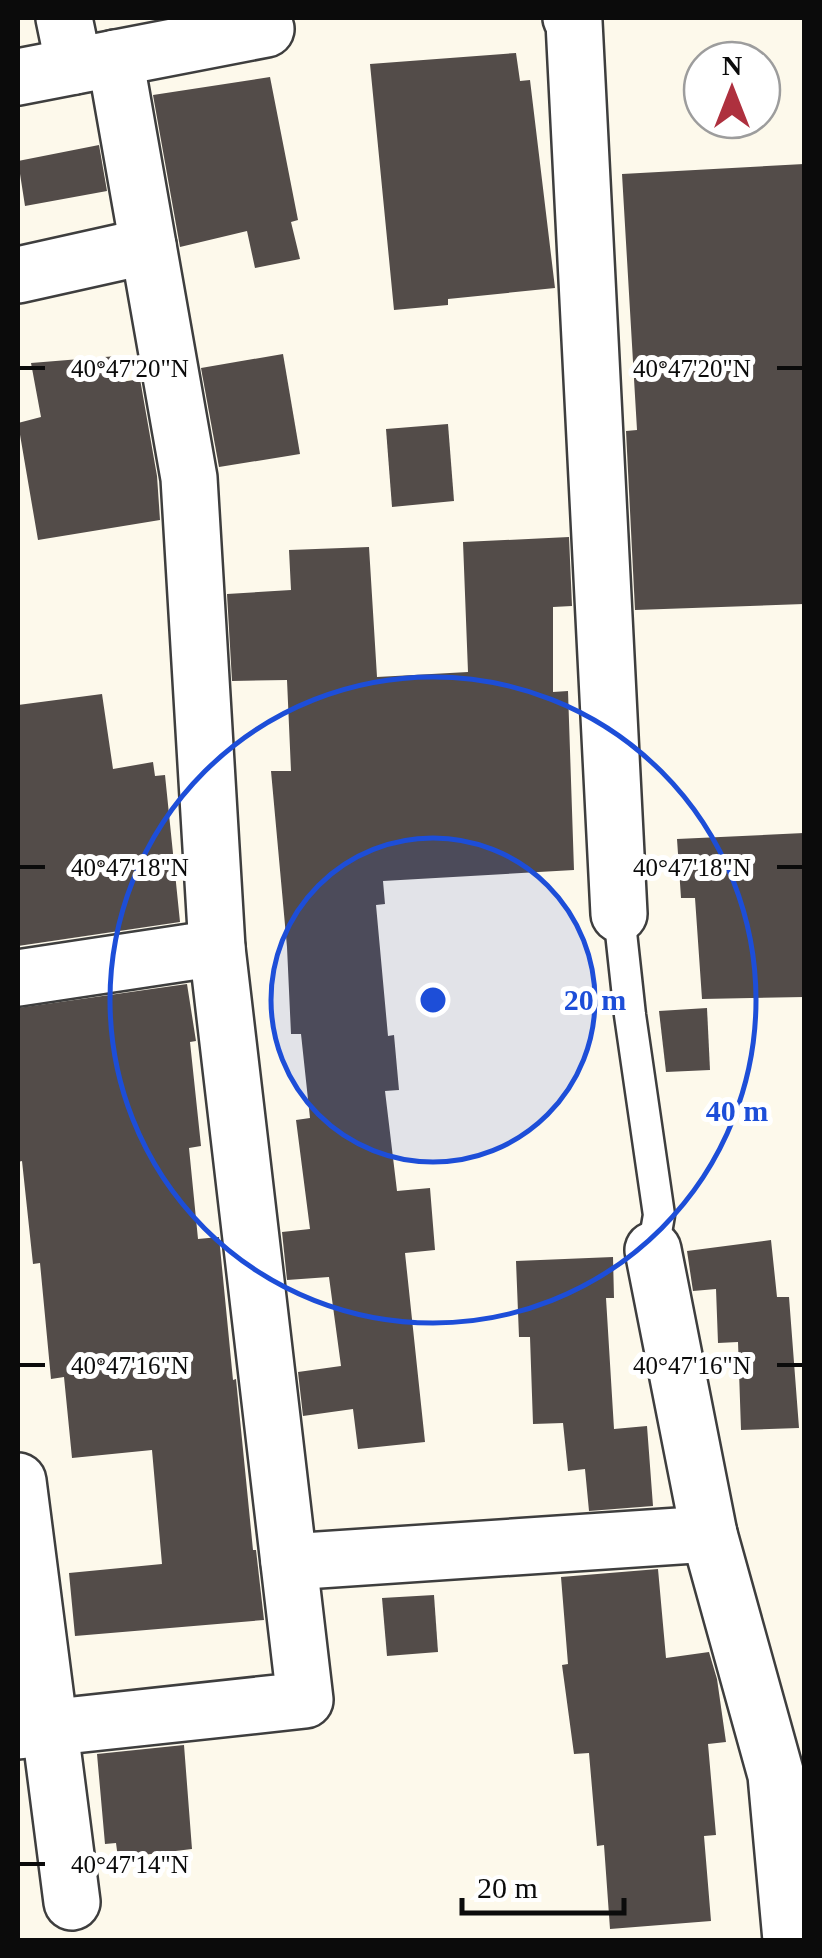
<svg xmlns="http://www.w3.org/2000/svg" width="822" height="1958" font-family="Georgia,serif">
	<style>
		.building { fill: #534c49 }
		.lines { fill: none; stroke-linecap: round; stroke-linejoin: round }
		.service-casing { stroke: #3e3e3e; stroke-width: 35 }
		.minor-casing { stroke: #3e3e3e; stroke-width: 60 }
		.service { stroke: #fff; stroke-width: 30 }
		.minor { stroke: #fff; stroke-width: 55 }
		.ticks { fill: none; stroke: #0b0b0b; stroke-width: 4 }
		.ring { fill: none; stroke: #1d4ed8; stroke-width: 5 }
		.ticks-label { font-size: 25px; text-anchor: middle; fill: #0b0b0b; stroke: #fff; stroke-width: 10; stroke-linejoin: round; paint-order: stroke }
		.centre { fill: #1d4ed8; stroke: #fff; stroke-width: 5 }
		.ring-label { font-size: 30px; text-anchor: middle; font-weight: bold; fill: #1d4ed8; stroke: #fff; stroke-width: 10; stroke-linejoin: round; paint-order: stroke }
	</style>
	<rect width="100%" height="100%" fill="#fdf9eb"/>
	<g class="building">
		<polygon points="516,53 520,81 530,80 555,288 448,299 448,305 394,310 370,64"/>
		<polygon points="270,77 298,220 291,222 300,259 255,268 247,231 180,247 153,95"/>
		<polygon points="99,145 107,191 25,206 18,161"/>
		<polygon points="804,164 804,604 635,610 626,431 637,430 622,174"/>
		<polygon points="283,354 300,454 219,467 201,368"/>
		<polygon points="117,356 121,382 140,379 157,476 160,520 38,540 18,423 41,417 31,363"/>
		<polygon points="448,424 454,501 392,507 386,429"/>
		<polygon points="569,537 572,606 553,607 553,692 568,691 574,870 383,881 385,904 376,905 388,1036 394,1035 399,1090 385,1091 397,1191 430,1188 435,1250 405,1253 425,1442 358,1449 353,1409 303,1416 298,1372 341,1366 329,1277 287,1280 282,1232 310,1229 296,1120 310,1118 301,1034 291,1034 287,947 271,771 291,771 287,680 232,681 227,594 291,590 289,550 369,547 377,677 468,672 463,542"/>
		<polygon points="102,694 113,769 153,762 155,776 165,775 180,922 18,946 18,705"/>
		<polygon points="804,833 804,997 702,999 695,898 681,898 677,839"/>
		<polygon points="187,984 196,1041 190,1042 201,1146 189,1148 198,1239 219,1237 233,1380 236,1379 253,1550 256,1550 264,1620 75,1636 69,1573 162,1564 152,1450 72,1458 64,1377 51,1379 40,1263 33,1264 22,1161 18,1162 18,1008"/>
		<polygon points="707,1008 710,1070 666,1072 659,1011"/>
		<polygon points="771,1240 777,1297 789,1297 799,1428 741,1430 738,1342 718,1343 716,1289 693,1291 687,1251"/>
		<polygon points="613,1257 614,1298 606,1298 614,1429 647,1426 653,1506 589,1511 585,1469 568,1471 563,1423 533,1424 530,1337 519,1337 516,1261"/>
		<polygon points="658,1569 666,1658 709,1652 717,1679 726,1742 708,1744 716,1835 704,1836 711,1921 610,1929 604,1845 597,1846 589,1753 574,1754 562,1665 568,1664 561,1577"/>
		<polygon points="434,1595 438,1652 387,1656 382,1598"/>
		<polygon points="184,1745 192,1849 118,1858 116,1843 105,1844 97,1754"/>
	</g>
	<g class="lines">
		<defs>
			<polyline id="service" points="619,914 630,1015 659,1215 653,1250"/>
			<g id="minor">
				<polyline points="64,18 74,66"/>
				<polyline points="571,18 574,22 619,914"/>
				<polyline points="18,77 266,29"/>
				<polyline points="18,275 148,246"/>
				<polyline points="18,978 217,948"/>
				<polyline points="653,1250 709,1534 776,1775 791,1940"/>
				<polyline points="18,1481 72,1902"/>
				<polyline points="289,1562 709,1534"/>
				<polyline points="18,1731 305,1700 217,948 189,478 115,58"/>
			</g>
		</defs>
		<use href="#service" class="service-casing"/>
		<use href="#minor" class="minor-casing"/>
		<use href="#service" class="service"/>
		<use href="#minor" class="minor"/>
	</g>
	<path class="ticks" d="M 20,368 L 45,368M 777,368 L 802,368M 20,867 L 45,867M 777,867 L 802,867M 20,1365 L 45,1365M 777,1365 L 802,1365M 20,1864 L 45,1864"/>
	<circle cx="433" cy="1000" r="162" fill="#1d4ed8" fill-opacity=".12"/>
	<g class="ring">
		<circle cx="433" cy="1000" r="162"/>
		<circle cx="433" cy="1000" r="323"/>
	</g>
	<g class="ticks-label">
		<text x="130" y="377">40°47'20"N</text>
		<text x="692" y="377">40°47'20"N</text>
		<text x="130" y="876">40°47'18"N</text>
		<text x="692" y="876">40°47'18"N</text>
		<text x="130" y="1374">40°47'16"N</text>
		<text x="692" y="1374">40°47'16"N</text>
		<text x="130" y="1873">40°47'14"N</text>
	</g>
	<circle cx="433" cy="1000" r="15" class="centre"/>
	<g class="ring-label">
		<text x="595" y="1010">20 m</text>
		<text x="737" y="1121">40 m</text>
	</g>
	<rect width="822" height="1958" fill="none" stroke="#0b0b0b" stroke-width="40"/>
	<g transform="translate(732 90)"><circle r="48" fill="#ffffff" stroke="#9d9d9d" stroke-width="2.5"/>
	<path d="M0-8L18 38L0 25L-18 38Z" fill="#ae303e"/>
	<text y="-15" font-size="28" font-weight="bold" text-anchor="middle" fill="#0b0b0b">N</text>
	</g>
	<path d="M462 1898v15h162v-15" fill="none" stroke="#0b0b0b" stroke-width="5"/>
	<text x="477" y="1898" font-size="30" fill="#0b0b0b" stroke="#ffffff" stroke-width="8" paint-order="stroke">20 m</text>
</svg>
